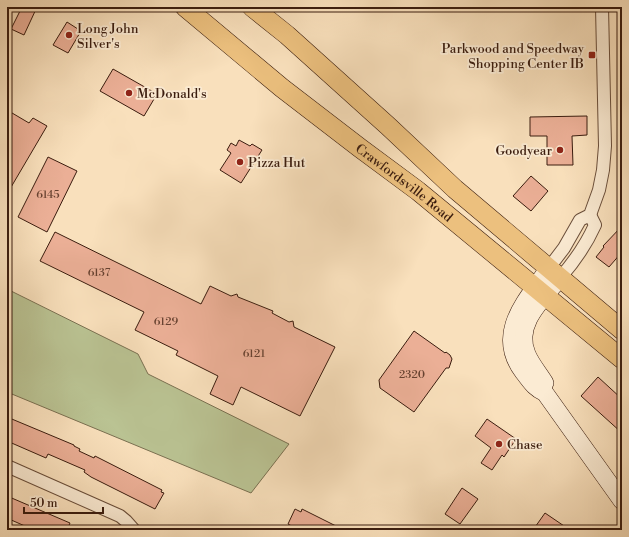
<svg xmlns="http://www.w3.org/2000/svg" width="629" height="537" font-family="'Libre Bodoni',serif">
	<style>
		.green { fill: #bac393; stroke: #7a7051 }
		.building { fill: #ebaf96; stroke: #3b1d0f }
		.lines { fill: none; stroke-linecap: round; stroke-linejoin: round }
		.street-casing { stroke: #6a4e3a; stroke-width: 14 }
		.secondary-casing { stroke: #3b1d0f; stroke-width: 18 }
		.primary-casing { stroke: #3b1d0f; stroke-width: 20 }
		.street { stroke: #fbebd3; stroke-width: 12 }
		.secondary { stroke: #fbebd3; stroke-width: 17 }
		.primary { stroke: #ecc07e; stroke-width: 19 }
		.poi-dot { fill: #8f2418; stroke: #fbebd3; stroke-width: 1.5 }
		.labels { text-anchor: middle; stroke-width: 3.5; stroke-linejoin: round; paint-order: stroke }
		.number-label { font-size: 11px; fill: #674231 }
		.poi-label { font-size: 13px; fill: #3b1d0f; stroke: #fbebd3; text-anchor: start }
		.street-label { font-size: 13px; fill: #3b1d0f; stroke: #fbebd3 }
	</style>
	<rect width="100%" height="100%" fill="#f9e0bc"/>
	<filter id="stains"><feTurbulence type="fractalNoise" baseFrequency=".005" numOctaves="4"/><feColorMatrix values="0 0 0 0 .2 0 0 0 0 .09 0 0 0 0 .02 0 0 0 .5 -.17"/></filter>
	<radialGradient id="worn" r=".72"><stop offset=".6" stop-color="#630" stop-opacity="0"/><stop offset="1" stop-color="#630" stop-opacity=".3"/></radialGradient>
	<polygon class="green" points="7,289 138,354 148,374 289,444 251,493 7,392"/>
	<g class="building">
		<polygon points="22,7 37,7 24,35 11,29"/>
		<polygon points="67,22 81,31 68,53 53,45"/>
		<polygon points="113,69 157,94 144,116 100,91"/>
		<polygon points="7,110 29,123 33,118 47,126 7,194"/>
		<polygon points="587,116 587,135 572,136 573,165 547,165 547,136 530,136 530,117"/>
		<polygon points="239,140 250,146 252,144 262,150 241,183 220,170 231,153 227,150 231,143 236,146"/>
		<polygon points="48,157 77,171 47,232 18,217"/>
		<polygon points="531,176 548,191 531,211 513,196"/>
		<polygon points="622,226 622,252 609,267 596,257 604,247 603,246"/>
		<polygon points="55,232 201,304 210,286 231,296 237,294 238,297 273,311 272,313 289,322 293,321 294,327 335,347 300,416 241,387 233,405 210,394 218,376 176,355 178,351 135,330 144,312 40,261"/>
		<polygon points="414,331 445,353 446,352 450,355 452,359 449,368 446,368 414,412 380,388 379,380"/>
		<polygon points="598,377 622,399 622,433 581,396"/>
		<polygon points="7,417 74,445 74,446 80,449 79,451 94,458 95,456 162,490 161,492 164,493 155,509 91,477 84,472 85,470 48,454 46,458 7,441"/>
		<polygon points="487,419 516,439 504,457 502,455 492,470 481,463 491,448 475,436"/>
		<polygon points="462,488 478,499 460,524 445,514"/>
		<polygon points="7,496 70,523 67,530 34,530 9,519 10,517 7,516"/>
		<polygon points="295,509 301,512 302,509 344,530 299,530 288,524"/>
		<polygon points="545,513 570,530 533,530"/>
	</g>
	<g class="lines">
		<defs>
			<g id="street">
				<polyline points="548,269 564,248 580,220 590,215 599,190 603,170 605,146 602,7"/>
				<path d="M 560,278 C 574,262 586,245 595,225 L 590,215"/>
				<polyline points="7,466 120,516 126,521 134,530"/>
			</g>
			<g id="secondary">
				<path d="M 548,269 C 526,301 494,333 523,372 C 531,382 534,388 545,393 L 622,501"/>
				<path d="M 545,383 C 539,373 531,364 527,354 C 514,324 543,299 560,278"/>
			</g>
			<g id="primary">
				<path id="s1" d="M 185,7 L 282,88 L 360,148 L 418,191 L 622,359"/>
				<polyline points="252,7 287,35 388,126 455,189 622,330"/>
			</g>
		</defs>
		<use href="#street" class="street-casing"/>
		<use href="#secondary" class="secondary-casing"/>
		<use href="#primary" class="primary-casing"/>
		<use href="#street" class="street"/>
		<use href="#secondary" class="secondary"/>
		<use href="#primary" class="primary"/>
	</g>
	<g class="poi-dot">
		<circle cx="69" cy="35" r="4"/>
		<rect x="588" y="51" width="8" height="8" rx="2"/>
		<circle cx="129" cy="93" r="4"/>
		<circle cx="560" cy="150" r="4"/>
		<circle cx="240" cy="162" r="4"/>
		<circle cx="499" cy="444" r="4"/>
	</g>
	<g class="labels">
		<g class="number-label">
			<text x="48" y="198">6145</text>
			<text x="99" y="276">6137</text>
			<text x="166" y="325">6129</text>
			<text x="254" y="357">6121</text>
			<text x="412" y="378">2320</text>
		</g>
		<g class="poi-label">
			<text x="77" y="33">Long John<tspan x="77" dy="15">Silver's</tspan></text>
			<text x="584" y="53" text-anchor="end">Parkwood and Speedway<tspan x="584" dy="15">Shopping Center IB</tspan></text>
			<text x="137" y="98">McDonald's</text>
			<text x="552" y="155" text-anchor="end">Goodyear</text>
			<text x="248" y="167">Pizza Hut</text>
			<text x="507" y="449">Chase</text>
		</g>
		<g class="street-label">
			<text dy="5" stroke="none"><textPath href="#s1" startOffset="281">Crawfordsville Road</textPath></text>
		</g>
	</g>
	<rect width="629" height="537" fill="none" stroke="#f9e0bc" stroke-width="24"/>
	<rect x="8" y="8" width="613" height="521" fill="none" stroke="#3b1d0f" stroke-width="2"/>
	<rect x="12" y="12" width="605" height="513" fill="none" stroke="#3b1d0f"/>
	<path d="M24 507v6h79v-6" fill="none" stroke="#3b1d0f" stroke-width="2"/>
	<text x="30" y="507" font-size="12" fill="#3b1d0f" stroke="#fbebd3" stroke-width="3" paint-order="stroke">50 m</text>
	<rect width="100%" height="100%" filter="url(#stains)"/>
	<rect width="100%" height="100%" fill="url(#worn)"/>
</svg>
